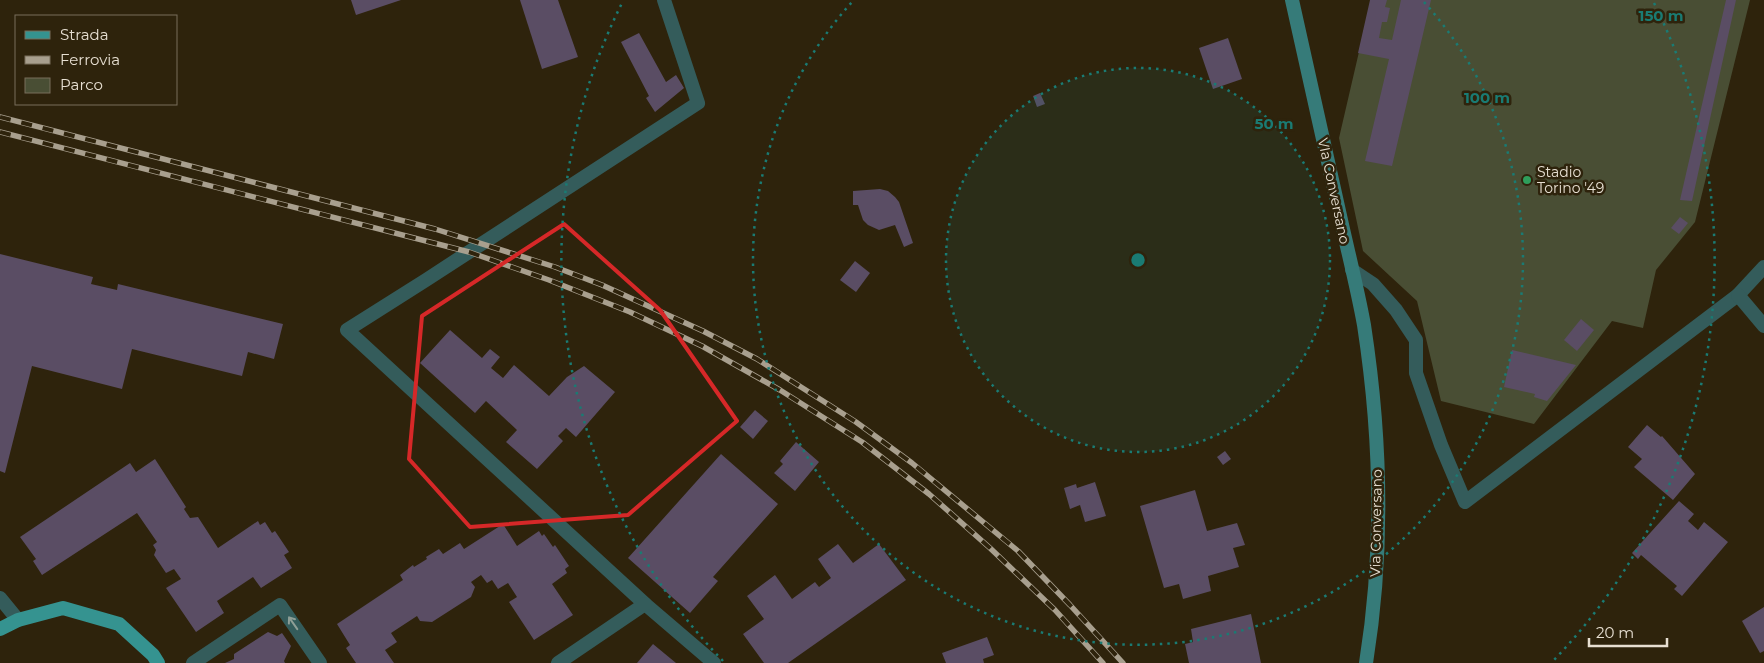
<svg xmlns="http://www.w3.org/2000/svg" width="1764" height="663" font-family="Montserrat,sans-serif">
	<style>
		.green { fill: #494e34 }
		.building { fill: #5a4d64 }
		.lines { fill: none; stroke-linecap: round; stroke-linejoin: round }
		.minor { stroke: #345c5b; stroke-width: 14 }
		.secondary { stroke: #367b79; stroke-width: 14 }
		.primary { stroke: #359390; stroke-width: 14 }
		.rail-casing { stroke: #a89f8e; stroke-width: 5.5 }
		.rail { stroke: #2e230c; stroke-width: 4; stroke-dasharray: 11; stroke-linecap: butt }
		.oneway { stroke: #8e9e96 }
		.marked { fill: none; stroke: #d62828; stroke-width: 4; stroke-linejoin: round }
		.ring { fill: none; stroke: #1a7b73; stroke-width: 2.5; stroke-dasharray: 2.5 5 }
		.leisure-dot { fill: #2e9e5b; stroke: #2e230c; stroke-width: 2 }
		.labels { text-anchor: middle; stroke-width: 5; stroke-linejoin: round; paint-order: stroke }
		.poi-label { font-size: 14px; fill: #e7dfd2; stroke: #2e230c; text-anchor: start }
		.street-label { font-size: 14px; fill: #e7dfd2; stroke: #2e230c }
		.centre { fill: #1a7b73; stroke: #2e230c; stroke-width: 2.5 }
		.ring-label { font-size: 15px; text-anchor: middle; font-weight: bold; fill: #1a7b73; stroke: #2e230c; stroke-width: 5; stroke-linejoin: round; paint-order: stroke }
	</style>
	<rect width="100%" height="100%" fill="#2e230c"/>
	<polygon class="green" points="1371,0 1750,0 1695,222 1656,270 1643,328 1612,321 1534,424 1441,401 1417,301 1363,251 1339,138"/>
	<g class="building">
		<polygon points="351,0 401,0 356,15"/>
		<polygon points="520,0 558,0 578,57 542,69"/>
		<polygon points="1370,0 1387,0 1385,7 1390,8 1387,22 1382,22 1379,38 1392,40 1401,0 1431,0 1392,166 1365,161 1389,59 1358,53"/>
		<polygon points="1726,0 1736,0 1692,201 1680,200"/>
		<polygon points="639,33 666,82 676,75 684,88 655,112 646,98 649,96 621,42"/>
		<polygon points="1228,38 1242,79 1213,89 1199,48"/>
		<polygon points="1040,93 1045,104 1037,107 1033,96"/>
		<polygon points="880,189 888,191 895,197 899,202 913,243 904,247 895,225 879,230 868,225 863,220 858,205 853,205 853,191"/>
		<polygon points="1680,217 1688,223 1679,234 1671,228"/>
		<polygon points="0,254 93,277 91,284 117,290 118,284 283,324 274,359 248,352 242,376 132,349 122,389 32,366 5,473 0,471"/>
		<polygon points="855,261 870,273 856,292 840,280"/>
		<polygon points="1581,319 1594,330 1577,351 1564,340"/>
		<polygon points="450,330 482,358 490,349 500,357 491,368 503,378 514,365 549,396 567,377 584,366 615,392 576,437 566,428 558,436 563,441 537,469 506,442 517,430 486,401 475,413 420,363"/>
		<polygon points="1512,350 1576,365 1547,401 1534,397 1535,394 1504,387"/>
		<polygon points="755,410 768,421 753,439 740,427"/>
		<polygon points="1647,425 1661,437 1662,436 1695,474 1673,500 1634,467 1642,459 1628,447"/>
		<polygon points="796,442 819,462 795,491 774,473 783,464 780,461"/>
		<polygon points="1225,451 1231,459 1223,465 1217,457"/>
		<polygon points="721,454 778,504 713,577 718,581 690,613 628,558"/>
		<polygon points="155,459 186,507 184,509 190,518 198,517 218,548 258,521 260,525 265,522 272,533 275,531 289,552 284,555 292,568 261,588 253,577 217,601 224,613 196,632 166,588 181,579 174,569 166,573 154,555 156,550 153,545 157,542 137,513 42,575 33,561 36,559 20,537 130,463 136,472"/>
		<polygon points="1095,482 1106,516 1085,522 1080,505 1070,509 1064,488 1076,484 1077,488"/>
		<polygon points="1195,490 1207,531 1237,523 1245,545 1233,548 1239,567 1208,576 1211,591 1183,599 1179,584 1164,588 1140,506"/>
		<polygon points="1679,501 1694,514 1688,521 1698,530 1704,522 1728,542 1682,596 1674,589 1677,586 1641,555 1638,559 1632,553"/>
		<polygon points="503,524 517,546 539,531 542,536 544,534 553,547 555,545 569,566 565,569 567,573 552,584 573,615 534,640 509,602 517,597 508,583 498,589 492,580 487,583 481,575 471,582 475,587 471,597 432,622 420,621 417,616 391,633 397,642 385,650 394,663 356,663 346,648 350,645 337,624 403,580 400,575 413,565 414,567 427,559 426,557 439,549 443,554 460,543 464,549"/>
		<polygon points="838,544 853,563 879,544 906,580 788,663 764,663 743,634 764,619 747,596 775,575 792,599 815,582 819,587 831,578 818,559"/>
		<polygon points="1764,607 1764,651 1760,653 1742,621"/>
		<polygon points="1251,614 1261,663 1189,663 1185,644 1193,642 1191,629"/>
		<polygon points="268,632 277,636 282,633 291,646 284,661 285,663 225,663 234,659 234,654"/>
		<polygon points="987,637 994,655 983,659 984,663 946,663 942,653"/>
		<polygon points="653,644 676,663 637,663"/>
	</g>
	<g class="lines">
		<g class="minor">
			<polyline points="664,0 698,103 426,280 347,330 645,604 714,663"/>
			<polyline points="1352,270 1373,284 1396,310 1416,340 1416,373 1441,445 1465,502 1738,295 1764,267"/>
			<polyline points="1738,295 1764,326"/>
			<polyline points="0,598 18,620"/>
			<polyline points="193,663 280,605 320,663"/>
			<polyline points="558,663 645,604"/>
		</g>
		<path class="secondary" d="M 1292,0 C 1309,76 1326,152 1343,229 C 1350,260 1358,292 1364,325 C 1381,436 1384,552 1366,663"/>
		<polyline class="primary" points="0,629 18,620 63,608 119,624 153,655 158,663"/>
		<defs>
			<g id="rail">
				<polyline points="0,117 435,229 555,267 602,285 703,331 757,359 856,422 912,463 1018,551 1070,605 1123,663"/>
				<polyline points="0,132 469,252 549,280 630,312 702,346 780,390 862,442 929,494 990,548 1055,610 1103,663"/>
			</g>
		</defs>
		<use href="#rail" class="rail-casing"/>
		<use href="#rail" class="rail"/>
	</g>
	<defs><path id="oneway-shaft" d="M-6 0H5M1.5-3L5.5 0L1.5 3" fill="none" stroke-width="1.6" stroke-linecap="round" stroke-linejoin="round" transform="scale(1.25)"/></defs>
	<use class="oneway" href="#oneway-shaft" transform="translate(293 623) rotate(-125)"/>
	<path class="marked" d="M 564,224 L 660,310 L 737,421 L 628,515 L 470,527 L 409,459 L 422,316 Z"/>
	<circle cx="1138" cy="260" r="192" fill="#1a7b73" fill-opacity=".12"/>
	<g class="ring">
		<circle cx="1138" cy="260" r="192"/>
		<path d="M1424 2A385 385 0 1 1 852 2"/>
		<path d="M723 661A577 577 0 0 1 622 3M1654 3A577 577 0 0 1 1553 661"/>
	</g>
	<circle class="leisure-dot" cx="1527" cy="180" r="5"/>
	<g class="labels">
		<g class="poi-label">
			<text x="1537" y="177">Stadio<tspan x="1537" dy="16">Torino '49</tspan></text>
		</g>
		<g class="street-label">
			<text transform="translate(1334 191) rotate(78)" y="5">VIa Conversano</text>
			<text transform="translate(1376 523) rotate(-89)" y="5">Via Conversano</text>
		</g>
	</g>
	<circle cx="1138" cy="260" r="8" class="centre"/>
	<g class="ring-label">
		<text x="1661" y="21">150 m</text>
		<text x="1487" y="103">100 m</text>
		<text x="1274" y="129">50 m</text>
	</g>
	<rect x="15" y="15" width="162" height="90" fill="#2e230c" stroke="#786e5b"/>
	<rect x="25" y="31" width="25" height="8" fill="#359390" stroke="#786e5b"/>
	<text x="60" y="40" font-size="15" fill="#e7dfd2">Strada</text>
	<rect x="25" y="56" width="25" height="8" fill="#a89f8e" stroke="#786e5b"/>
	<text x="60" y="65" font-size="15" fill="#e7dfd2">Ferrovia</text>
	<rect x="25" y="78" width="25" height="15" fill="#494e34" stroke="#786e5b"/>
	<text x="60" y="90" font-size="15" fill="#e7dfd2">Parco</text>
	<path d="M1589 638v8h78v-8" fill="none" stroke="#e7dfd2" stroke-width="2.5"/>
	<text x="1596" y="638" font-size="15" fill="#e7dfd2" stroke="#2e230c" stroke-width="4" paint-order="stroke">20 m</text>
</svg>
